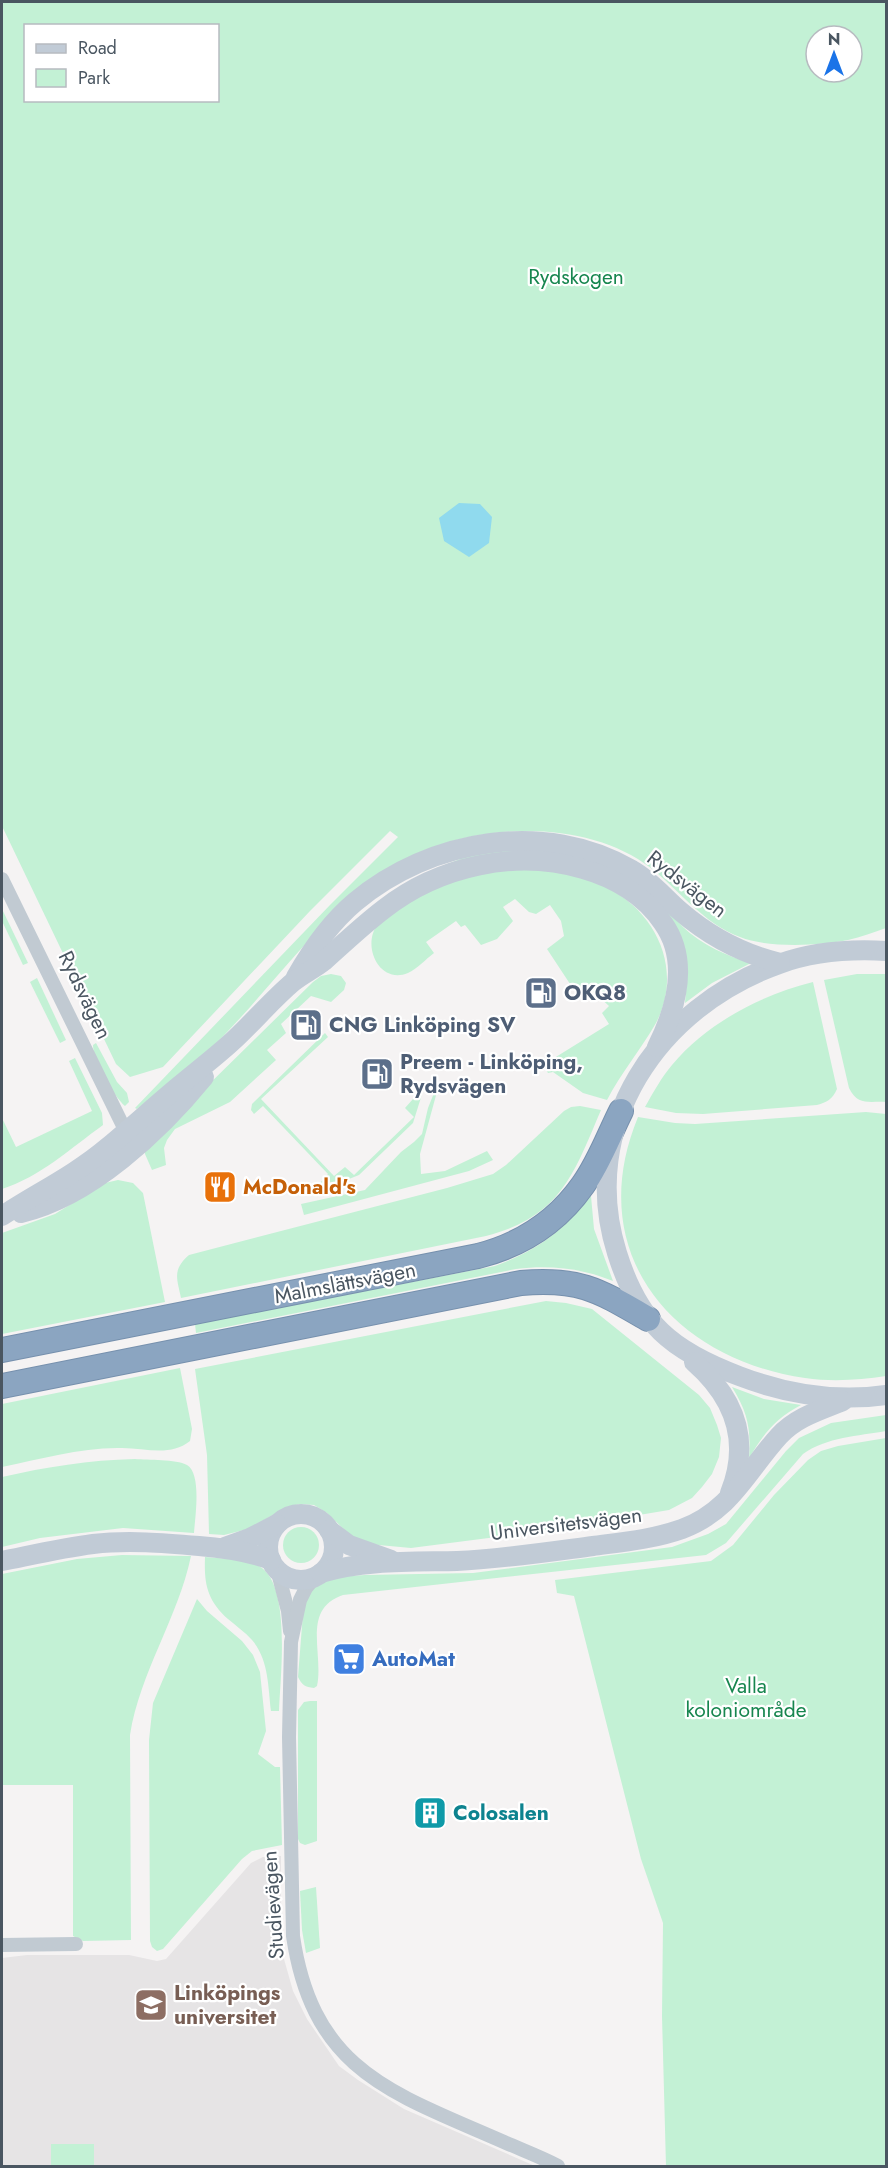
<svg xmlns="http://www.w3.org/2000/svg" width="888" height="2168" font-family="Jost,sans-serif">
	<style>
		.education { fill: #e6e4e5 }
		.green { fill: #c3f1d5; fill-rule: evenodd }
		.water { fill: #90daee }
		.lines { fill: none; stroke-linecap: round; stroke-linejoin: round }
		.highway-casing { stroke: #7690ad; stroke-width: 26 }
		.street { stroke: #c1cad2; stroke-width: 14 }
		.secondary { stroke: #c1cbd6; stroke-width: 20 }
		.highway { stroke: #8ba5c1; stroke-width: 24 }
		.labels { text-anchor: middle; stroke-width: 4.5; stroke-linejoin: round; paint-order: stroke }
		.park-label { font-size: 21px; fill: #17864f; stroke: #fff }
		.street-label { font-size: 21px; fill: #4a5661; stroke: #fff }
		.service-label { font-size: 21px; font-weight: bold; fill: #4e5e75; stroke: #fff; text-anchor: start }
		.food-label { font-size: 21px; font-weight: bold; fill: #c56008; stroke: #fff; text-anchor: start }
		.shop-label { font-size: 21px; font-weight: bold; fill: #366cbe; stroke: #fff; text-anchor: start }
		.culture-label { font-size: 21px; font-weight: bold; fill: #0d838f; stroke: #fff; text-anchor: start }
		.education-label { font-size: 21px; font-weight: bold; fill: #785e54; stroke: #fff; text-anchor: start }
	</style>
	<rect width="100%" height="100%" fill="#f5f3f3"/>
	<polygon class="education" points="281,1856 281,1919 284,1959 293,1991 307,2019 339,2066 358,2080 404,2109 535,2166 2,2166 2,1958 27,1955 129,1955 157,1961 166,1959 251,1863 263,1857"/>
	<g class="green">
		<path d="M 2,2 L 886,2 L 886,928 C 874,932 861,937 848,940 C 819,946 767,948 740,937 C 703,923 681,892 651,868 C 582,815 464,823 393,866 C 381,874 369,886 358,895 C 348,904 337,912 327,922 C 284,964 248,1014 204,1055 C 184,1075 159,1091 137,1109 L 135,1108 L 330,905 L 398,837 L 390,831 L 310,911 L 163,1067 L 130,1077 L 116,1064 L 2,826 ZM 26,26 L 218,26 L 218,100 L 26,100 ZM 816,36 L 852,36 L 852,72 L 816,72 Z"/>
		<path d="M 511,845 C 560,846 611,855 649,888 C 662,900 671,915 683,927 C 702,945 727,956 751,963 L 712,983 L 685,1003 C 686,989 688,976 687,962 C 684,938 672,919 656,902 C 603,845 515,845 446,868 L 445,865 L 485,849 Z"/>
		<path d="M 538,869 C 562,873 586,876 608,888 C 658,914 683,971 656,1023 C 641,1049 621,1073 607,1100 L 583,1093 L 553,1072 L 548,1073 L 543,1065 L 609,1024 L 602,1013 L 609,1006 L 586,985 L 576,993 L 547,949 L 564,936 L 561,921 L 550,905 L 536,914 L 529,912 L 515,899 L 503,907 L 513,921 L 497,939 L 481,945 L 465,925 L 461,927 L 456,921 L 426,942 L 434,953 C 426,959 417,969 408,973 C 379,985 361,945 378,924 C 388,912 402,906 415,899 C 429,893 442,884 456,879 C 482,870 511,870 538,869 Z"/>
		<polygon points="2,909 28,963 23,965 2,921"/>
		<polygon points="331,974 341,976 346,983 344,990 331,1002 311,996 281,1024 286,1033 267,1050 276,1060 230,1102 175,1129 167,1140 164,1148 166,1165 152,1170 145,1154 145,1147 313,982 321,976"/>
		<path d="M 857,974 L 886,974 L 886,1102 C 868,1101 858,1106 849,1088 L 824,980 Z"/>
		<polygon points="37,978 66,1040 60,1043 30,982"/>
		<path d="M 813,982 L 837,1089 C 832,1100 827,1102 817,1105 L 703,1114 L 676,1113 L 645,1107 C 653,1093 661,1078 672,1065 C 707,1023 761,995 813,982 Z"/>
		<polygon points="325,1033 328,1037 261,1099 334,1176 345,1167 354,1175 414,1117 405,1108 421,1090 423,1091 413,1123 359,1175 344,1181 320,1183 328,1174 263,1106 254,1114 251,1110 252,1104"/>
		<path d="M 96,1043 L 117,1082 L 127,1093 L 129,1102 L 125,1106 C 114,1097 93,1059 93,1045 Z"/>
		<path d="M 75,1058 L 102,1113 L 103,1125 C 71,1148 40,1177 2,1189 L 2,1118 L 16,1147 L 92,1111 L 69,1061 Z"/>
		<polygon points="436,1088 438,1088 420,1154 421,1174 445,1171 487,1151 493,1160 469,1171 304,1215 301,1204 365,1190 401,1152 414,1142 422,1134 428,1108"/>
		<path d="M 580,1106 L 601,1110 C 574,1173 561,1217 486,1236 L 181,1298 C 177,1278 172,1270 189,1255 L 447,1188 L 493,1174 L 506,1165 L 564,1111 L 571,1107 Z"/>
		<path d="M 866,1112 L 886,1114 L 886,1376 C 860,1380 832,1382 805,1378 C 669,1358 583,1250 638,1117 L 675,1123 L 695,1124 Z"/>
		<polygon points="118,1180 133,1183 143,1193 165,1302 2,1334 2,1233 55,1214 105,1183"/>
		<path d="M 591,1196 L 594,1229 L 613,1281 C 581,1268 550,1265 516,1269 L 196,1333 L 195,1324 L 495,1266 C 538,1250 563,1231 591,1196 Z"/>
		<polygon points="546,1301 566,1303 592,1309 699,1395 710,1408 717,1425 721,1438 719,1457 712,1474 702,1487 692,1498 669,1510 543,1531 411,1548 368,1544 354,1539 327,1513 314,1505 300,1504 287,1507 248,1529 224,1535 209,1534 207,1455 195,1369"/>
		<path d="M 180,1368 L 192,1429 L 190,1441 C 170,1457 146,1448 122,1448 C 82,1447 41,1459 2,1467 L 2,1404 Z"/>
		<path d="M 732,1387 L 764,1399 L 801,1405 C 776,1418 762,1435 749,1459 C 751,1428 748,1413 732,1387 Z"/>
		<path d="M 886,1415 L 886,1431 C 858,1436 827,1437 803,1454 L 726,1543 L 706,1555 L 343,1595 C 301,1609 324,1654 317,1686 L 314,1688 C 305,1687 302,1685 298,1677 L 303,1613 L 307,1595 L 319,1582 L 336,1577 L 365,1575 L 473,1573 L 672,1547 L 708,1534 L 726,1524 L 786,1451 L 799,1438 L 831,1423 Z"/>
		<polygon points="886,1438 886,2166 666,2166 662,2016 663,1923 641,1859 574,1596 557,1593 555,1580 711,1561 733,1545 774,1495 808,1460 821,1451 838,1446"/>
		<path d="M 135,1459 C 148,1460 176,1459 187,1465 C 202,1474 195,1517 194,1533 L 123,1528 L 40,1538 L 2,1547 L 2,1477 C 46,1467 89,1460 135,1459 Z"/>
		<circle cx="301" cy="1545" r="18"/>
		<path d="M 122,1555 L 191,1556 C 178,1618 140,1672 130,1735 L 131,1940 L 83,1941 L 73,1936 L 73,1785 L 2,1785 L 2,1574 L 77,1559 Z"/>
		<path d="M 205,1557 C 221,1559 244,1558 259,1566 C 292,1584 280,1678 279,1711 L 271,1711 C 268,1687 269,1660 252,1640 C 245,1632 236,1626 228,1619 C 207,1600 204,1584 205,1557 Z"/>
		<polygon points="197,1599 207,1611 242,1641 253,1655 260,1672 266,1731 258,1754 275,1767 280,1767 282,1845 252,1851 242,1859 163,1949 157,1951 152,1947 150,1941 149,1740 153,1703"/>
		<polygon points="310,1701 317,1701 317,1841 305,1845 300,1843 298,1839 298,1710 304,1702"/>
		<polygon points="316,1887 320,1948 306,1953 302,1930 300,1891"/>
		<rect x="51" y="2144" width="43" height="22"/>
	</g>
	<polygon class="water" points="459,503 480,504 492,517 489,543 469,557 444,541 439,518"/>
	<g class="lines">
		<defs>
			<g id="highway">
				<path d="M 2,1350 L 478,1256 C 521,1245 557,1222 583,1185 C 599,1163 609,1135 621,1111"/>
				<path d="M 2,1386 L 521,1283 C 580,1278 598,1290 648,1319"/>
			</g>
		</defs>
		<use href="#highway" class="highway-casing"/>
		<g class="street">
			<polyline points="2,879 129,1138"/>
			<polyline points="277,1569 288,1611 290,1631"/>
			<path d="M 316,1576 L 306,1588 L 300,1600 L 291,1642 L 289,1737 L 293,1936 C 313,2072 393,2093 504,2142 C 522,2150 541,2157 558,2166"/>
			<polyline points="2,1945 76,1944"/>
		</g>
		<g class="secondary">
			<path d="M 886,951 C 852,949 812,952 779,964 C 658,1007 577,1126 617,1253 C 639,1324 672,1351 739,1376 C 786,1394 837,1402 886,1395"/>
			<path d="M 296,977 C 312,949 330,923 355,902 C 430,839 545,819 632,870 C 650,880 664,897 680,911 C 709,936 743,954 780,963"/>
			<path d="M 21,1213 C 90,1197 160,1131 204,1077"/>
			<path d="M 2,1216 C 37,1193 75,1175 108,1147 C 132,1127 155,1106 179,1086 C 198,1070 218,1055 236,1038 C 255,1020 273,999 293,982 C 303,974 314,969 324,961 C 344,943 363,925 384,909 C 439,866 516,849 583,869 C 615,878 645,896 663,923 C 690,961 676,1009 657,1047"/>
			<path d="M 694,1362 C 735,1398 751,1441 730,1493"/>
			<circle cx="301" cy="1547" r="33"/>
			<polyline points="329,1530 349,1545 391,1560"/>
			<polyline points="225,1547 250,1538 277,1524"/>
			<path d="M 2,1561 C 32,1555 62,1548 93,1544 C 128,1540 164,1543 199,1546 C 223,1548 248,1551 271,1560"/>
			<path d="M 321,1573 C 364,1560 413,1562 457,1561 C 502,1559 548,1552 593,1546 C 623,1542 654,1539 682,1529 C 731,1511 747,1471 779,1436 C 796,1417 821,1410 843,1401"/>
		</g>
		<use href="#highway" class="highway"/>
	</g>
	<defs>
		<symbol id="fuel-square" viewBox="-11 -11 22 22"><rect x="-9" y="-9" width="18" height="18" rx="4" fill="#5c6f8a" stroke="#fff"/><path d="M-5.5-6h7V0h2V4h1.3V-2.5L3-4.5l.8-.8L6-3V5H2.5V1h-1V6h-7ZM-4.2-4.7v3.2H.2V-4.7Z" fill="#fff"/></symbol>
		<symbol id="restaurant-square" viewBox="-11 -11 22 22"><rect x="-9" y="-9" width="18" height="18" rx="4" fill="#e8710a" stroke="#fff"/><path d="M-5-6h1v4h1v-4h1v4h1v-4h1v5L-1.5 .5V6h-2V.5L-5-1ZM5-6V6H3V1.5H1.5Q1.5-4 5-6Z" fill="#fff"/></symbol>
		<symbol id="supermarket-square" viewBox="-11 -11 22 22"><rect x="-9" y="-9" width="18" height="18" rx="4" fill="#3f7fe0" stroke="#fff"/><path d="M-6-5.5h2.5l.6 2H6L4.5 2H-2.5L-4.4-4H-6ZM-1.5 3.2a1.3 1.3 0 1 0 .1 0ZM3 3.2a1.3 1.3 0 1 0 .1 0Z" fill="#fff"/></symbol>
		<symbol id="building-square" viewBox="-11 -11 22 22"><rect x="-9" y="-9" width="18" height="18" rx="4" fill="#0f9aa8" stroke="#fff"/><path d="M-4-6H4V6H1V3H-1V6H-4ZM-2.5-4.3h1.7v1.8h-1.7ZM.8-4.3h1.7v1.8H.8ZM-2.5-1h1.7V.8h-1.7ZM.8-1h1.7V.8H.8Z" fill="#fff"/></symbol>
		<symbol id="university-square" viewBox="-11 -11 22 22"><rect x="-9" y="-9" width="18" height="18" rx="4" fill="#8d6e63" stroke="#fff"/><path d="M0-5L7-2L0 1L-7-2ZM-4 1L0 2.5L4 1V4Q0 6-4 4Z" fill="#fff"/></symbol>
	</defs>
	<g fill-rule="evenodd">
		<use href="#fuel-square" x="522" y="974" width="38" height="38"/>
		<use href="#fuel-square" x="287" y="1006" width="38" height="38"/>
		<use href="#fuel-square" x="358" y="1055" width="38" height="38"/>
		<use href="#restaurant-square" x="201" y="1168" width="38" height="38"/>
		<use href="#supermarket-square" x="330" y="1640" width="38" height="38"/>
		<use href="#building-square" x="411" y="1794" width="38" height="38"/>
		<use href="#university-square" x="132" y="1986" width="38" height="38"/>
	</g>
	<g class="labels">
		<g class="park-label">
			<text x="576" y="284">Rydskogen</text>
			<text x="746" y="1693">Valla<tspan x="746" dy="24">koloniområde</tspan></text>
		</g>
		<g class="street-label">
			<text transform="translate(687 884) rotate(38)" y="7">Rydsvägen</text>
			<text transform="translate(85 995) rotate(64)" y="7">Rydsvägen</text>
			<text transform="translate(345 1283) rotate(-11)" y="7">Malmslättsvägen</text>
			<text transform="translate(566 1524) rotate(-7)" y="7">Universitetsvägen</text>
			<text transform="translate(273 1905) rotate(-94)" y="7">Studievägen</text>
		</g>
		<g class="service-label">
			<text x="564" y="1000">OKQ8</text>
			<text x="329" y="1032">CNG Linköping SV</text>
			<text x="400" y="1069">Preem - Linköping,<tspan x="400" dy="24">Rydsvägen</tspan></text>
		</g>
		<g class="food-label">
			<text x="243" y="1194">McDonald's</text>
		</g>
		<g class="shop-label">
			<text x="372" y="1666">AutoMat</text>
		</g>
		<g class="culture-label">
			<text x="453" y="1820">Colosalen</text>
		</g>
		<g class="education-label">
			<text x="174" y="2000">Linköpings<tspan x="174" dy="24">universitet</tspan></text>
		</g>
	</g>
	<rect width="888" height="2168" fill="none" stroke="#4a5661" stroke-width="6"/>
	<rect x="24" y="24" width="195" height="78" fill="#ffffff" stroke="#b7bbc0" stroke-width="1.5"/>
	<rect x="36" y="44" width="30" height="9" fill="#c1cbd6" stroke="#b7bbc0" stroke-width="1.5"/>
	<text x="78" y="54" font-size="18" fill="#4a5661">Road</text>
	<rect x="36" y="69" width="30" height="18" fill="#c3f1d5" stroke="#b7bbc0" stroke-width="1.5"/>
	<text x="78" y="84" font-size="18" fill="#4a5661">Park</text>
	<g transform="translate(834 54)"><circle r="28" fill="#ffffff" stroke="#b7bbc0" stroke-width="1.5"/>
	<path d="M0-4.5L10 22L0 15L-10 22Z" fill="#1a73e8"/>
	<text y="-9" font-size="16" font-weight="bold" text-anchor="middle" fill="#4a5661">N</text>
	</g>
</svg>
